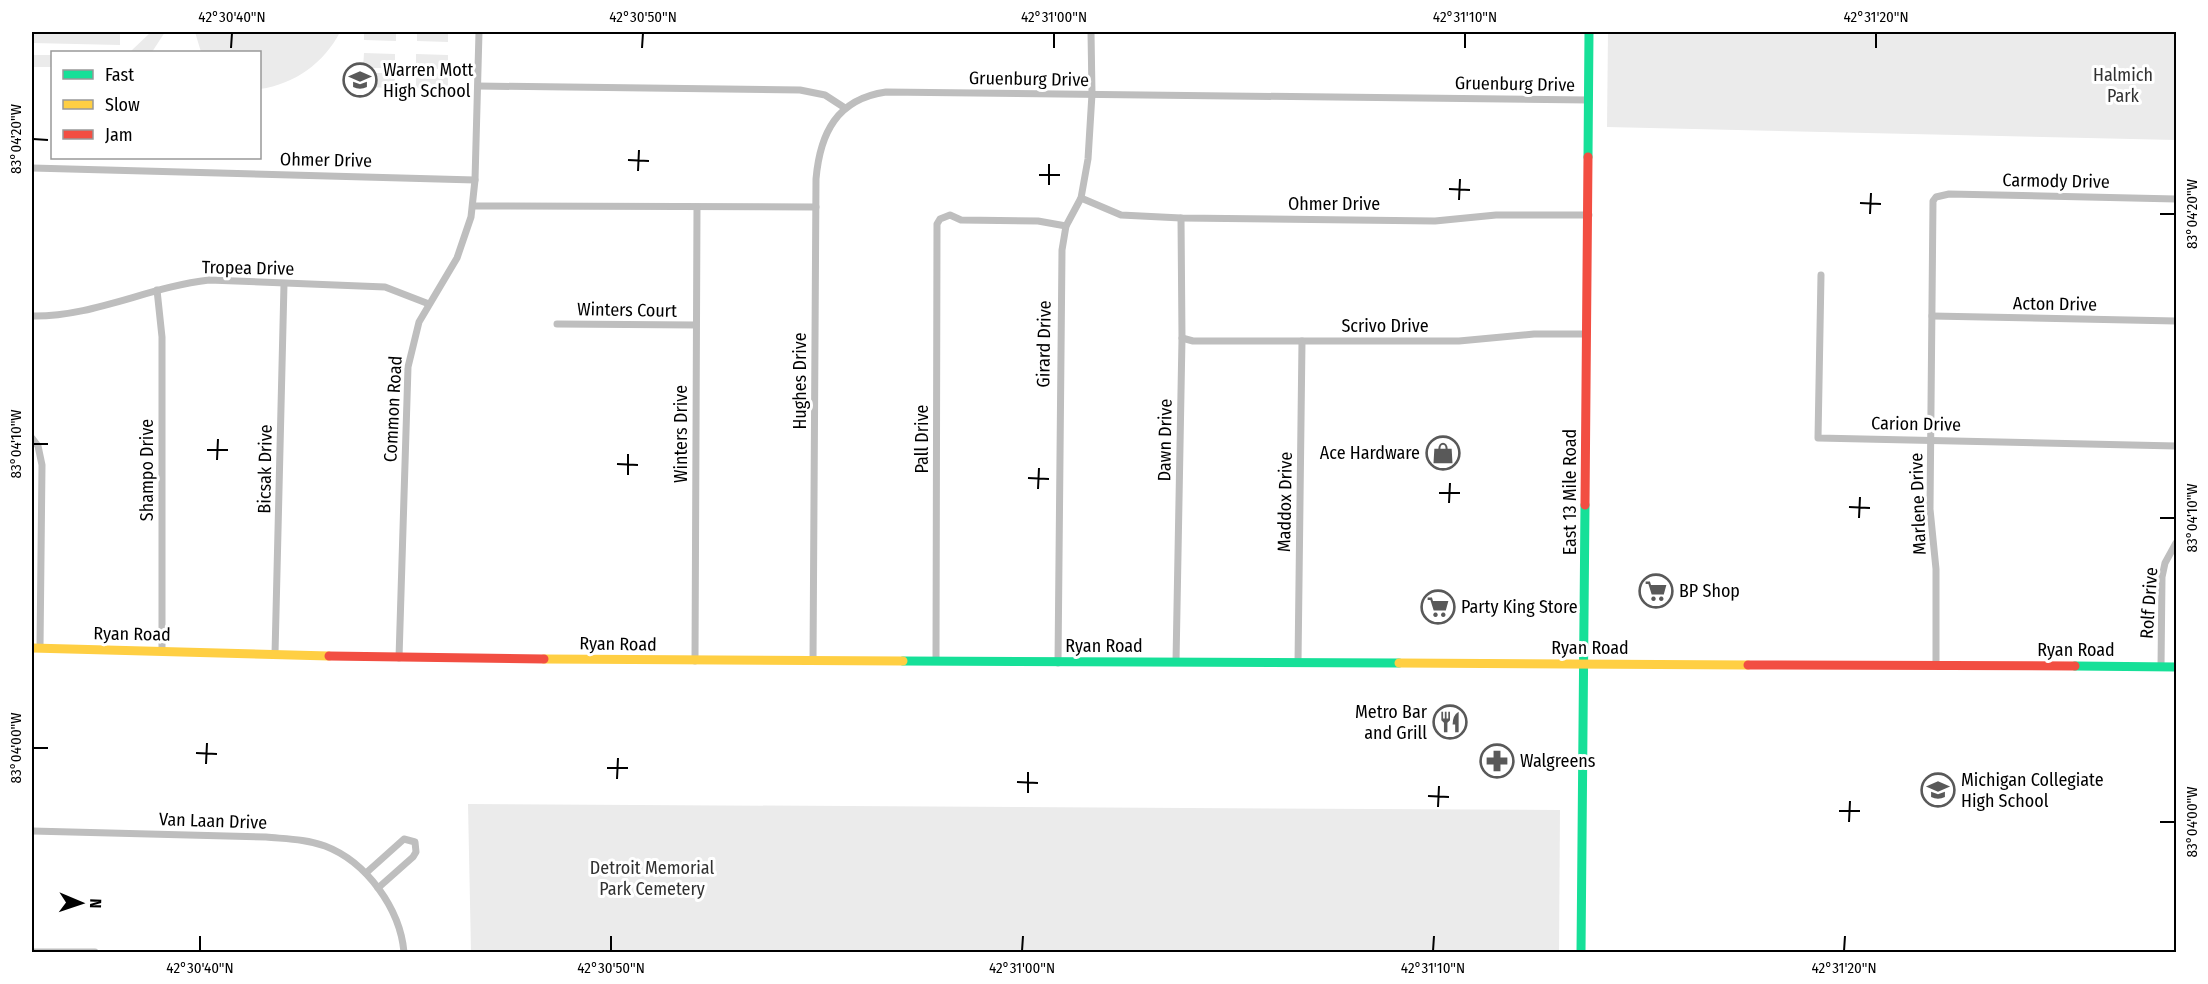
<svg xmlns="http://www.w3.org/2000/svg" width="2208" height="984" font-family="'Fira Sans Condensed',sans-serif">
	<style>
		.green { fill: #ebebeb }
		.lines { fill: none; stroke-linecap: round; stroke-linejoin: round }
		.street { stroke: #bebebe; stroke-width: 7 }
		.fast { stroke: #16e098; stroke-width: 9 }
		.slow { stroke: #ffcf43; stroke-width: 9 }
		.jam { stroke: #f24e42; stroke-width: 9 }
		.ticks { fill: none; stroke: #000; stroke-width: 2 }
		.labels { text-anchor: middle; stroke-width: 6; stroke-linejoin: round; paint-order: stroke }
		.poi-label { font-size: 18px; fill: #000; stroke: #fff; text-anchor: start }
		.park-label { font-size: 18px; fill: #313131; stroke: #fff }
		.street-label { font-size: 18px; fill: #000; stroke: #fff }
		.neatline { fill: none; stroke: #000; stroke-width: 2 }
		.ticks-label { font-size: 15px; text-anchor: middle; fill: #000 }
	</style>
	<rect width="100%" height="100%" fill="#fff"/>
	<g class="green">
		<polygon points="32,32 120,32 120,45 32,43"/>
		<polygon points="151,32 165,32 152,52 130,52"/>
		<path d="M 195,32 L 340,32 C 324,63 295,84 260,89 L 260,52 L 201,52 Z"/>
		<polygon points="364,32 396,32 396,41 364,40"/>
		<polygon points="417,32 448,32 448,42 417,41"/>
		<polygon points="1608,32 2176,32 2176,140 1607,127"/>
		<polygon points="364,53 395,54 395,68 363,68"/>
		<polygon points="416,54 448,55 448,69 416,69"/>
		<rect x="32" y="55" width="20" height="12"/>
		<polygon points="363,73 395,73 395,88 363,87"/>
		<polygon points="416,73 448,74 448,88 416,88"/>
		<polygon points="468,804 1560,810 1559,952 471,952"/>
	</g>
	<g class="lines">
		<g class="street">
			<polyline points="478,86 800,90 825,95 845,108"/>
			<polyline points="32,168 475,180"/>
			<polyline points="1081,198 1121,215 1181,218 1435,221 1496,215 1589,215"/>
			<polyline points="473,206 816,207"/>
			<polyline points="1821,275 1818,438 2176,446"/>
			<polyline points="157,290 162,337 162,652"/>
			<path d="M 32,316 C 93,317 148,287 209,280 L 385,287 L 429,304"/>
			<polyline points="1932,316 2176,321"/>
			<polyline points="557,324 696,325"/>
			<polyline points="1182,338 1193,341 1459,341 1534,334 1587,334"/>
			<polyline points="32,438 38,446 42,465 40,648"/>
			<polyline points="275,654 284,284"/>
			<polyline points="399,658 408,367 419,322 457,258 471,217 475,180 479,32"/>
			<polyline points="695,661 697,207"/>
			<path d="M 813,661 L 816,179 C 820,133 837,99 886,92 L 1589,100"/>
			<polyline points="936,661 937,224 940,219 950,215 961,220 1038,221 1066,226"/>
			<polyline points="1176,662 1182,338 1181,218"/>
			<polyline points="1058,663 1062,250 1066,226 1081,198 1088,159 1092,94 1091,32"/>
			<polyline points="1298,663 1302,341"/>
			<polyline points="1936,666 1936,569 1930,509 1933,201 1936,197 1949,194 2176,199"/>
			<polyline points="2161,667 2162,577 2165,563 2176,543"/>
			<path d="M 32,831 L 266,837 C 286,839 306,839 325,846 C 367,862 400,909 404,952"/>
			<polyline points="366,873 404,839 415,842 416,852 413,857 378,888"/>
			<polyline points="32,952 95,952"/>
		</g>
		<g class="fast">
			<polyline points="1588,157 1589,32"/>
			<polyline points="903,661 1399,663"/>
			<polyline points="2075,666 2176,667"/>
			<polyline points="1581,952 1585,505"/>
		</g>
		<g class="slow">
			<polyline points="32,648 329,656"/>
			<polyline points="544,659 903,661"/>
			<polyline points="1399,663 1748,665"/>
		</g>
		<g class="jam">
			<polyline points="1585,505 1588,157"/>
			<polyline points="329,656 544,659"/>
			<polyline points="1748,665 2075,666"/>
		</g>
	</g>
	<path class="ticks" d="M 231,48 L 232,33M 642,48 L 643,33M 1054,48 L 1054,33M 1465,48 L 1465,33M 1876,48 L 1876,33M 33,139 L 48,140M 628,160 L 649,161M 638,171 L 639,150M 1039,175 L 1060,175M 1049,185 L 1049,164M 1449,189 L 1470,190M 1459,200 L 1460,179M 1860,203 L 1881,204M 1870,214 L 1871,193M 2160,214 L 2175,214M 33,444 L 48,444M 207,450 L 228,450M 217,460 L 218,439M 617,464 L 638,465M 628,475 L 628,454M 1028,478 L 1049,479M 1038,489 L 1039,468M 1439,493 L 1460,493M 1449,503 L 1450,483M 1849,507 L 1870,508M 1859,518 L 1860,497M 2160,518 L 2175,518M 33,748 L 48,748M 196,753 L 217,754M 206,764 L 207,743M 607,768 L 628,768M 617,779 L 618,758M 1017,782 L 1038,783M 1028,793 L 1028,772M 1428,796 L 1449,797M 1438,807 L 1439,786M 1839,811 L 1860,811M 1849,822 L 1850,801M 2160,822 L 2175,822M 200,951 L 200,936M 611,951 L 611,936M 1022,951 L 1023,936M 1433,951 L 1434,936M 1844,951 L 1845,936"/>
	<defs>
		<symbol id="school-ring" viewBox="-11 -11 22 22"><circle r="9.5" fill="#fff" stroke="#595959" stroke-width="1.5"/><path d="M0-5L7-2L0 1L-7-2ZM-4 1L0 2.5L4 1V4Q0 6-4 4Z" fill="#595959"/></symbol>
		<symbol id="shop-ring" viewBox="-11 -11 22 22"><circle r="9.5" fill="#fff" stroke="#595959" stroke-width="1.5"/><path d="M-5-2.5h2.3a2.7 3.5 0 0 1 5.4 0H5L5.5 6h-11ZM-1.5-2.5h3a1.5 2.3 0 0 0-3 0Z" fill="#595959"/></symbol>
		<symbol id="supermarket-ring" viewBox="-11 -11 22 22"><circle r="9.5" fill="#fff" stroke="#595959" stroke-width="1.5"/><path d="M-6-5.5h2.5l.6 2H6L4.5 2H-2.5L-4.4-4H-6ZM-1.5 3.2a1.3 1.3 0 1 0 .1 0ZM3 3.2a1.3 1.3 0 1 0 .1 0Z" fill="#595959"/></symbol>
		<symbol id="restaurant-ring" viewBox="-11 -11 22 22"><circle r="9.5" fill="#fff" stroke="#595959" stroke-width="1.5"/><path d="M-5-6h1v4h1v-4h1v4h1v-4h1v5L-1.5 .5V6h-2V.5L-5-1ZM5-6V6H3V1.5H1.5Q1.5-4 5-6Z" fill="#595959"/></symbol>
		<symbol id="pharmacy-ring" viewBox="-11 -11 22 22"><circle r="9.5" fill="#fff" stroke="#595959" stroke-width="1.5"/><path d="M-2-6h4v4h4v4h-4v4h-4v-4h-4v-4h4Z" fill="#595959"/></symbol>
	</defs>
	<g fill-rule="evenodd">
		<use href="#school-ring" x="341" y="61" width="38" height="38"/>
		<use href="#shop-ring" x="1424" y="434" width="38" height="38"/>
		<use href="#supermarket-ring" x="1637" y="572" width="38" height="38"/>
		<use href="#supermarket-ring" x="1419" y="588" width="38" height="38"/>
		<use href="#restaurant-ring" x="1431" y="703" width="38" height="38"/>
		<use href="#pharmacy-ring" x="1478" y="742" width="38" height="38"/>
		<use href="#school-ring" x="1919" y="771" width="38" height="38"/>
	</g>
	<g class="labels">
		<g class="poi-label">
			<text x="383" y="76">Warren Mott<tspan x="383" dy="21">High School</tspan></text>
			<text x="1420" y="459" text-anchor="end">Ace Hardware</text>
			<text x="1679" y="597">BP Shop</text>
			<text x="1461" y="613">Party King Store</text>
			<text x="1427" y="718" text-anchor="end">Metro Bar<tspan x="1427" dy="21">and Grill</tspan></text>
			<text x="1520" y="767">Walgreens</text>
			<text x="1961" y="786">Michigan Collegiate<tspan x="1961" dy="21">High School</tspan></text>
		</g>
		<g class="park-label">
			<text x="2123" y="81">Halmich<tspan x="2123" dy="21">Park</tspan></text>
			<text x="652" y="874">Detroit Memorial<tspan x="652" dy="21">Park Cemetery</tspan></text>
		</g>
		<g class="street-label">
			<text transform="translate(1029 79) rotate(1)" y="6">Gruenburg Drive</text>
			<text transform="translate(1515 84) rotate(1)" y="6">Gruenburg Drive</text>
			<text transform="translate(326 160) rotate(1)" y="6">Ohmer Drive</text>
			<text transform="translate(2056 181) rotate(1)" y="6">Carmody Drive</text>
			<text x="1334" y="210">Ohmer Drive</text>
			<text transform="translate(248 268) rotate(1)" y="6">Tropea Drive</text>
			<text transform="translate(2055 304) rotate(1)" y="6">Acton Drive</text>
			<text transform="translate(627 310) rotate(1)" y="6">Winters Court</text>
			<text x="1385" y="332">Scrivo Drive</text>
			<text transform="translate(1044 344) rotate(-89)" y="6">Girard Drive</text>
			<text transform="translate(800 381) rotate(-90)" y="6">Hughes Drive</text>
			<text transform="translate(393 409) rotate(-87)" y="6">Common Road</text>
			<text transform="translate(1916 424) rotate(1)" y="6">Carion Drive</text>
			<text transform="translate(681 434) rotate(-90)" y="6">Winters Drive</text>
			<text transform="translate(922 439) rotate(-90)" y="6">Pall Drive</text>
			<text transform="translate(1165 440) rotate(-89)" y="6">Dawn Drive</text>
			<text transform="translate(265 469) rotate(-89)" y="6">Bicsak Drive</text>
			<text transform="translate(147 470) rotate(-90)" y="6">Shampo Drive</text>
			<text transform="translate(1570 492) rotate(-90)" y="6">East 13 Mile Road</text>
			<text transform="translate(1285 502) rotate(-89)" y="6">Maddox Drive</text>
			<text transform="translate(1918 504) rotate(-92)" y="6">Marlene Drive</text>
			<text transform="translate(2149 603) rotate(-86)" y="6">Rolf Drive</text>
			<text transform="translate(132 634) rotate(1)" y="6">Ryan Road</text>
			<text transform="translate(618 644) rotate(1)" y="6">Ryan Road</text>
			<text x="1104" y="652">Ryan Road</text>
			<text x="1590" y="654">Ryan Road</text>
			<text x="2076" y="656">Ryan Road</text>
			<text transform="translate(213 821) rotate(2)" y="6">Van Laan Drive</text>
		</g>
	</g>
	<rect width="2208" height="984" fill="none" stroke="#ffffff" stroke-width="66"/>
	<rect x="51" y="51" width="210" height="108" fill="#ffffff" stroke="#999999" stroke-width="1.5"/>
	<rect x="63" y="70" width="30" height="9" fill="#16e098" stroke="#999999" stroke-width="1.5"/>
	<text x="105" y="81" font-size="18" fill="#000000">Fast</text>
	<rect x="63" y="100" width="30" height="9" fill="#ffcf43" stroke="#999999" stroke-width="1.5"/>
	<text x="105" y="111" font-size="18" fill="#000000">Slow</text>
	<rect x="63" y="130" width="30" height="9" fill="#f24e42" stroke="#999999" stroke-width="1.5"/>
	<text x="105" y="141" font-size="18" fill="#000000">Jam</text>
	<g transform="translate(81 903) rotate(92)" stroke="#ffffff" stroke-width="4.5" paint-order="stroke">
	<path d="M0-4.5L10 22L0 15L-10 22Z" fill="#000000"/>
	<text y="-9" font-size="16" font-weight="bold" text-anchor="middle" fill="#000000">N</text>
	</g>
	<rect x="33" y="33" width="2142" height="918" class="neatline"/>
	<g class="ticks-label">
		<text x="232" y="22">42°30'40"N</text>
		<text x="643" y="22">42°30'50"N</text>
		<text x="1054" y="22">42°31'00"N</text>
		<text x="1465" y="22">42°31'10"N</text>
		<text x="1876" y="22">42°31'20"N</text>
		<text transform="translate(16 139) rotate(-90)" y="5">83°04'20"W</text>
		<text transform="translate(2192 214) rotate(-90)" y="5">83°04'20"W</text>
		<text transform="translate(16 444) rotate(-90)" y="5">83°04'10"W</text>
		<text transform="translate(2192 518) rotate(-90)" y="5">83°04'10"W</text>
		<text transform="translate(16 748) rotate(-90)" y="5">83°04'00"W</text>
		<text transform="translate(2192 822) rotate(-90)" y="5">83°04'00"W</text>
		<text x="200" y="973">42°30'40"N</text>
		<text x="611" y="973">42°30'50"N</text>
		<text x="1022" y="973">42°31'00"N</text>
		<text x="1433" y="973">42°31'10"N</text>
		<text x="1844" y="973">42°31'20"N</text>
	</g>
</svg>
